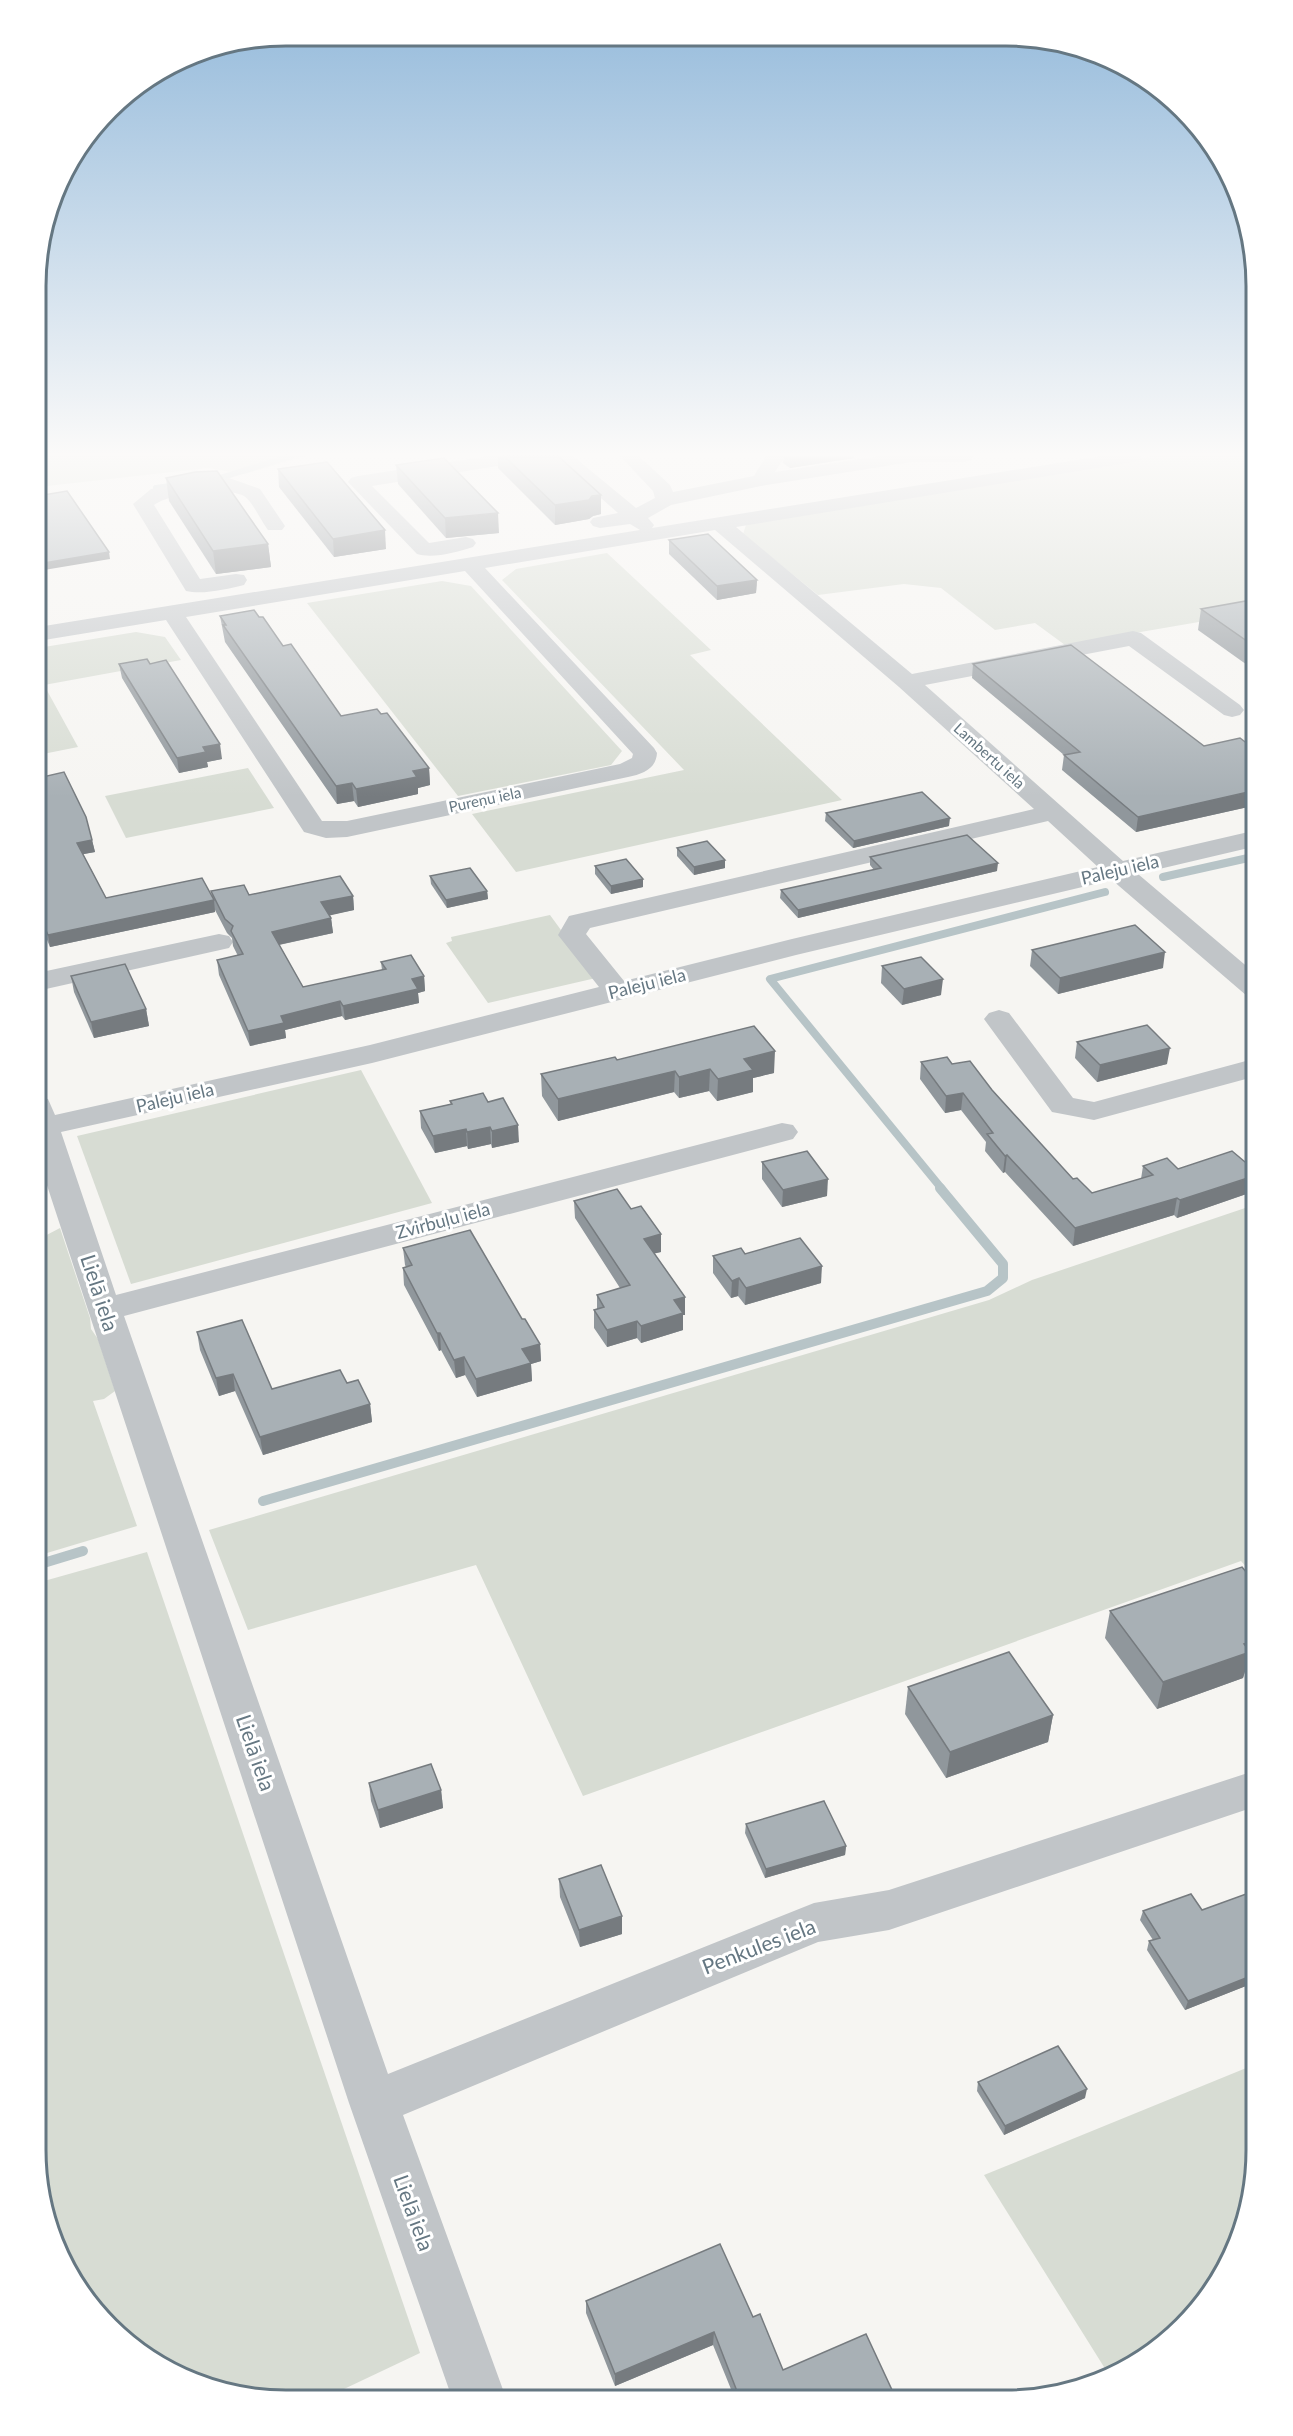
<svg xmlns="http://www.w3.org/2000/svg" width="1293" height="2436" font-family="Lato,sans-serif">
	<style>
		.green { fill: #d7dcd3 }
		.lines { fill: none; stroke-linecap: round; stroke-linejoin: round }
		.stream-far2 { stroke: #b7c4c7; stroke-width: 6 }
		.stream-far1 { stroke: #b7c4c7; stroke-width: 8 }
		.stream { stroke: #b7c4c7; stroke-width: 10 }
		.minor { fill: #c1c5c8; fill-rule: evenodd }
		.wall { fill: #90979c }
		.shaded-wall { fill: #767b7f }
		.building { fill: #a8b0b5; stroke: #767b7f; stroke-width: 1.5 }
		.labels { text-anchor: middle; stroke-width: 6; stroke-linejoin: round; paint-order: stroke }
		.far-street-label { font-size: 15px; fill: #657782; stroke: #fff }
		.street-label { font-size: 18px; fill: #657782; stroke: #fff }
		.near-street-label { font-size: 21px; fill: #657782; stroke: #fff }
		.rim { fill: none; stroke: #657782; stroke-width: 3 }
	</style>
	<rect width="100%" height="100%" fill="#f6f5f2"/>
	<g class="green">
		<polygon points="38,456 306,456 245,474 208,468 38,487"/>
		<polygon points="1152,456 1257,456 1257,612 1065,645 1035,623 995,630 941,588 904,584 818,595 743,534 746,525 762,519"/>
		<polygon points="607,553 711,650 690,655 842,800 516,872 472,814 684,770 502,580 516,569"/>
		<polygon points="442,581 471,586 622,751 611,765 458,796 307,603"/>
		<polygon points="136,632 165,637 181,660 44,685 78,747 38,755 38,648"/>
		<polygon points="248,768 274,808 126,838 105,796"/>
		<polygon points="550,915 596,978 488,1003 446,943 452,941 451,937"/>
		<polygon points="361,1070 432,1203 131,1284 77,1136"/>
		<polygon points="1257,1204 1257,1579 1241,1561 583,1796 476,1565 248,1630 209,1530 989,1300 1032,1280"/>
		<polygon points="60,1228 90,1318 91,1329 98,1339 115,1391 104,1399 93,1401 137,1526 37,1556 37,1315 44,1313 37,1294 37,1240"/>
		<polygon points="147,1552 420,2353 325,2398 253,2398 190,2381 122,2338 78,2289 49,2230 36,2149 37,1583"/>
		<polygon points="1256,2064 1256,2166 1244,2230 1205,2302 1159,2348 1109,2375 984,2175"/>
	</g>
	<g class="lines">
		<g class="stream-far2">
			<polyline points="210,481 291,456"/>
			<polyline points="156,488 178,485"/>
		</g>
		<g class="stream-far1">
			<polyline points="1163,877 1257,856"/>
			<polyline points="942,1189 770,979 1105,892"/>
		</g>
		<g class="stream">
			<polyline points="263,1501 987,1291 1003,1278 1003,1264 940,1188"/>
			<polyline points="37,1565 83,1551"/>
		</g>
		<g class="minor">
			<path d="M 489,456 L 533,456 L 530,460 L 523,462 L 372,486 L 429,543 L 466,537 L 473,539 L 476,543 L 473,547 C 457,552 433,559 417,554 L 348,482 L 351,478 L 358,476 Z"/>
			<path d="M 553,456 L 573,456 L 636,508 L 655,498 L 653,491 L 620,456 L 639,456 L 670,485 L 673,492 L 754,476 L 766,456 L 785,456 L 775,472 L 880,456 L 974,456 L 971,460 L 964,462 L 911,462 L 761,486 L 671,505 L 648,518 L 654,525 L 652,528 L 1101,456 L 1142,456 L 1140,460 L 1133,462 L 736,527 L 912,674 L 1133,631 L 1141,633 L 1240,705 L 1244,710 L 1240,715 L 1232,717 L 1224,715 L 1129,646 L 925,685 L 1123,861 L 1257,830 L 1257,846 L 1138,874 L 1257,975 L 1257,999 L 1247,996 L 1112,880 L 796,955 L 372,1063 L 61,1132 L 116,1295 L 782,1123 L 793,1125 L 798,1132 L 793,1139 L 124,1316 L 388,2074 L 814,1903 L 889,1890 L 1257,1770 L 1257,1806 L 889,1930 L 818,1942 L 403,2115 L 506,2398 L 452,2398 L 349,2103 L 37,1155 L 37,1097 L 48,1099 L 55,1115 L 370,1045 L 599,987 L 558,935 L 569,916 L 1034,809 L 899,687 L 715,530 L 485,568 L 654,748 L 657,753 C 656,769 643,774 628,777 L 347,837 L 326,838 L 304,832 L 166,620 L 38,641 L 38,627 L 640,530 L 630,524 L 600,528 L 593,526 L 590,522 L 593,518 L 618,513 ZM 465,571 L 633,754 L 632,758 L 620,764 L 347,821 L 322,821 L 186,617 ZM 1048,821 L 1098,867 L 792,939 L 624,981 L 586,934 L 590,928 Z"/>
			<path d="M 229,478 L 260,489 L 285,526 L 282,530 L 268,530 C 261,521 253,502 244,496 C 225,486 170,493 154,505 L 200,579 L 236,574 L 244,575 L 247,580 L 244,585 C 227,589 203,595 186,591 L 133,504 L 151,489 Z"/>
			<polygon points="219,934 229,936 233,942 229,948 37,991 37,973"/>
			<polygon points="999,1010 1009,1013 1073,1098 1094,1102 1257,1058 1257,1076 1094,1120 1052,1112 984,1019 989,1013"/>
		</g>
	</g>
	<g class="wall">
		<polygon points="498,456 558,456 601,495 601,514 593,516 589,519 555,525 498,468"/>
		<polygon points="784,456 854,456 854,458 790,468 783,463"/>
		<polygon points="396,465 499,533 446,538 398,484"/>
		<polygon points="278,469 386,549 334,557 279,487"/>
		<polygon points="166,478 268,544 271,567 216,574 169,501"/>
		<polygon points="669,540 757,580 756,593 717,600 669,554"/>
		<polygon points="1257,599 1257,672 1198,630 1201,609"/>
		<polygon points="220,616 259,617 341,716 381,714 429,768 430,785 418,788 418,794 358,807 354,801 337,804 225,642"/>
		<polygon points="119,664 150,664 222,759 207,762 208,767 179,773 122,678"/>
		<polygon points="973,664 1204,746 1257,751 1257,805 1136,832 1062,770 1064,755 972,678"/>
		<polygon points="38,778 92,840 95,852 83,854 106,898 212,896 211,891 249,895 353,896 354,910 329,915 331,918 333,933 279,945 303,987 382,970 381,962 424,976 425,991 418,993 419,1003 345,1020 342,1016 285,1030 286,1038 250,1046 219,975 217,960 238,956 233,946 232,938 227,933 215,910 215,912 50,947 37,916"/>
		<polygon points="826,813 949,826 853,848 825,821"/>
		<polygon points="677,848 725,868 694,875 677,856"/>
		<polygon points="870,857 997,871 798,918 780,898 781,890 874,870 870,865"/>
		<polygon points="595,866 643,887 611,894 595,874"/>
		<polygon points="430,876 487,891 488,899 447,908 431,884"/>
		<polygon points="1032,950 1163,968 1058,994 1030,966"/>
		<polygon points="882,966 941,995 902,1005 881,983"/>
		<polygon points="71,976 146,1009 149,1026 94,1038 74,992"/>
		<polygon points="1077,1042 1167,1064 1097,1082 1075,1058"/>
		<polygon points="617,1060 774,1073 753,1078 753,1092 717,1101 709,1091 679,1098 674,1092 558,1121 542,1096 541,1074"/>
		<polygon points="921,1062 952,1064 992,1090 1073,1179 1092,1193 1141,1179 1143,1166 1178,1169 1255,1191 1177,1218 1174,1215 1073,1246 1005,1172 1003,1173 985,1151 986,1142 961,1110 945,1113 920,1079"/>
		<polygon points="450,1101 488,1102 519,1142 492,1148 491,1144 468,1149 467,1146 435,1153 421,1128 420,1111 451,1104"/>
		<polygon points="762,1162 827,1196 782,1207 762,1179"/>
		<polygon points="574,1201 661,1234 661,1252 654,1253 685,1297 685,1315 683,1315 683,1330 641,1343 637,1338 607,1347 594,1328 594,1310 597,1309 597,1295 620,1288 575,1218"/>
		<polygon points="403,1248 522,1319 540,1344 541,1361 531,1364 532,1381 477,1397 465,1375 456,1378 441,1350 439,1351 404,1285 403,1268 406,1267 405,1265"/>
		<polygon points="745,1254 821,1283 745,1305 738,1296 731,1298 713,1273 713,1256"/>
		<polygon points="197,1332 272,1389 347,1383 370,1404 372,1422 263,1455 235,1391 219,1396 200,1350"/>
		<polygon points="1110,1611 1246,1668 1243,1678 1157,1709 1105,1638"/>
		<polygon points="908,1687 1053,1715 1048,1742 946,1778 905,1714"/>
		<polygon points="369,1783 441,1790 443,1808 380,1828 371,1801"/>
		<polygon points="746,1824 846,1846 845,1855 765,1878 745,1833"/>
		<polygon points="559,1879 622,1916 622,1934 580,1947 560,1897"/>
		<polygon points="1257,1890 1256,1982 1185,2010 1147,1950 1149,1941 1153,1940 1140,1920 1143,1911 1202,1910"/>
		<polygon points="978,2082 1085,2098 1004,2135 977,2091"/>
		<polygon points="586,2301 753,2317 783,2370 891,2400 735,2399 713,2345 615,2386 586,2313"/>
	</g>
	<g class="shaded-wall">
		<polygon points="790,456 854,456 854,458 790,468"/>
		<polygon points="601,495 601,514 593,516 589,519 555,525 555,505"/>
		<polygon points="498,513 499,533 446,538 445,518"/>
		<polygon points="385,530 386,549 334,557 333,539"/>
		<polygon points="268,544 271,567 216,574 213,551"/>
		<polygon points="109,552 110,559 38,571 38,564"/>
		<polygon points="757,580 756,593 717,600 717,586"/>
		<polygon points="220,744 222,759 207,762 208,767 179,773 177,758 203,747"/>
		<polygon points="429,768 430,785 418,788 418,794 358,807 356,789 413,771"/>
		<polygon points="352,783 354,801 337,804 336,786"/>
		<polygon points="1257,790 1257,805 1136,832 1138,817"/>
		<polygon points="950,818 949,826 853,848 854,841"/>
		<polygon points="92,840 95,852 79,855 77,843"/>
		<polygon points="725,860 725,868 694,875 694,867"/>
		<polygon points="998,863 997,871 798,918 798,910"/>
		<polygon points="643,879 643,887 611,894 611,886"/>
		<polygon points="487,891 488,899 447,908 446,900"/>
		<polygon points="353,896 354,910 323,917 321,902"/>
		<polygon points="214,900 215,912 50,947 48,935"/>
		<polygon points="331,918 333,933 273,946 272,932"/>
		<polygon points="1165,952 1163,968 1058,994 1060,978"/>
		<polygon points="424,976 425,991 418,993 419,1003 345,1020 343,1006 412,979"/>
		<polygon points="943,979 941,995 902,1005 904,989"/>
		<polygon points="340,1001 342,1016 285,1030 286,1038 250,1046 248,1031 281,1016"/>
		<polygon points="146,1009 149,1026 94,1038 91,1022"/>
		<polygon points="1170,1048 1167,1064 1097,1082 1100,1065"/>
		<polygon points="775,1051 774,1073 753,1078 753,1092 717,1101 718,1079 744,1059"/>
		<polygon points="710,1069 709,1091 679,1098 679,1077"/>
		<polygon points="675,1071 674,1092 558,1121 558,1099"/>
		<polygon points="963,1093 961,1110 945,1113 946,1096"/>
		<polygon points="518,1125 519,1142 492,1148 492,1131"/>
		<polygon points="490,1127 491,1144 468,1149 467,1132"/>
		<polygon points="466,1129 467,1146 435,1153 433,1136"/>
		<polygon points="1007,1155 1005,1172 1003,1173 1005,1156"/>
		<polygon points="1257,1175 1257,1185 1255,1191 1177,1218 1180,1200"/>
		<polygon points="828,1179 827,1196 782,1207 783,1190"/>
		<polygon points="1177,1198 1174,1215 1073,1246 1075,1228"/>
		<polygon points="661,1234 661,1252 644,1256 644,1239"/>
		<polygon points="822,1266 821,1283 745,1305 746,1288"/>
		<polygon points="739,1278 738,1296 731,1298 732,1281"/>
		<polygon points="685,1297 685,1315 683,1315 683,1330 641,1343 641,1326 674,1300"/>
		<polygon points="637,1321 637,1338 607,1347 607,1330"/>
		<polygon points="437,1333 440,1333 441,1350 439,1351"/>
		<polygon points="540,1344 541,1361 531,1364 532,1381 477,1397 476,1379 522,1349"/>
		<polygon points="464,1357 465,1375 456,1378 454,1360"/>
		<polygon points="233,1374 235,1391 219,1396 216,1378"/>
		<polygon points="370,1404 372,1422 263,1455 260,1437"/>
		<polygon points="1257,1640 1257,1664 1246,1668 1243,1678 1157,1709 1163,1682 1244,1644"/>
		<polygon points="1053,1715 1048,1742 946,1778 950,1752"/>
		<polygon points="441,1790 443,1808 380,1828 378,1810"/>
		<polygon points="846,1846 845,1855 765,1878 766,1869"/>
		<polygon points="622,1916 622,1934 580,1947 579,1930"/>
		<polygon points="1256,1974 1256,1982 1185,2010 1188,2001"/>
		<polygon points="1087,2089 1085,2098 1004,2135 1005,2126"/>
		<polygon points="714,2332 713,2345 615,2386 615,2374"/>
		<polygon points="892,2390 891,2400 871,2400"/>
	</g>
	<g class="building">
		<polygon points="504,456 558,456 601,495 592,496 589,500 555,505"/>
		<polygon points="444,458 498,513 445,518 396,465"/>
		<polygon points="327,462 385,530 333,539 278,469"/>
		<polygon points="217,471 268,544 213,551 166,478 195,472"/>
		<polygon points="67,491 109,552 38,564 38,496"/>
		<polygon points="708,534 757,580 717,586 669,540"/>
		<polygon points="1257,599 1257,648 1201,609"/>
		<polygon points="254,610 259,617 263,617 283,646 291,644 341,716 377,709 381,714 387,713 429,768 413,771 417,777 356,789 352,783 336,786 223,625 226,625 220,616"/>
		<polygon points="1071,645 1204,746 1240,738 1257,751 1257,790 1138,817 1064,755 1080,752 973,664"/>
		<polygon points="147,659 150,664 166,660 220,744 203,747 206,752 177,758 119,664"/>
		<polygon points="64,772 86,817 92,840 77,843 106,898 202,878 214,900 48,935 37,910 38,778"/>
		<polygon points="922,792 950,818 854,841 826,813"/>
		<polygon points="967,835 998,863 798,910 781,890 881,868 870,857"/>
		<polygon points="707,841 725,860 694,867 677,848"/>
		<polygon points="626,859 643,879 611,886 595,866"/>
		<polygon points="470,868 487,891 446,900 430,876"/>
		<polygon points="340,876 353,896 321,902 331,918 272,932 303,987 386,969 381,962 411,955 424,976 412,979 418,989 343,1006 340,1001 281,1016 284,1023 248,1031 217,960 243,954 231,931 233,926 225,919 211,891 244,885 249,895"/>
		<polygon points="1135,925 1165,952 1060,978 1032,950"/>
		<polygon points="921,957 943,979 904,989 882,966"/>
		<polygon points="125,964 146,1009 91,1022 71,976"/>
		<polygon points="1147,1025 1170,1048 1100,1065 1077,1042"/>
		<polygon points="754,1026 775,1051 744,1059 753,1070 718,1079 710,1069 679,1077 675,1071 558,1099 541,1074 615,1057 617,1060"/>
		<polygon points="947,1057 952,1064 970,1061 992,1090 1073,1179 1077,1178 1092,1193 1153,1175 1143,1166 1167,1158 1178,1169 1232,1151 1257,1172 1257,1175 1180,1200 1177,1198 1075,1228 1007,1155 1005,1156 987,1134 993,1133 963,1093 946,1096 921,1062"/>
		<polygon points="483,1093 488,1102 503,1098 518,1125 492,1131 490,1127 467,1132 466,1129 433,1136 420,1111 452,1104 450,1101"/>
		<polygon points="807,1151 828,1179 783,1190 762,1162"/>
		<polygon points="617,1189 631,1209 641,1206 661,1234 644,1239 685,1297 674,1300 683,1313 641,1326 637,1321 607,1330 594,1310 604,1307 597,1295 630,1285 574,1201"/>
		<polygon points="470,1230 522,1319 525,1319 540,1344 522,1349 531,1363 476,1379 464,1357 454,1360 440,1333 437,1333 403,1268 412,1265 403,1248"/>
		<polygon points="800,1238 822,1266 746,1288 739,1278 732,1281 713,1256 741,1248 745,1254"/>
		<polygon points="242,1320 272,1389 340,1370 347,1383 358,1380 370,1404 260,1437 233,1374 216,1378 197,1332"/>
		<polygon points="1242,1567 1257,1585 1257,1640 1244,1644 1250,1652 1163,1682 1110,1611"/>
		<polygon points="1009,1652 1053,1715 950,1752 908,1687"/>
		<polygon points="431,1764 441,1790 378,1810 369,1783"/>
		<polygon points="824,1801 846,1846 766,1869 746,1824"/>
		<polygon points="601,1865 622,1916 579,1930 559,1879"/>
		<polygon points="1257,1890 1256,1974 1188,2001 1149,1941 1160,1938 1143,1911 1191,1894 1202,1910"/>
		<polygon points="1058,2046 1087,2089 1005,2126 978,2082"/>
		<polygon points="720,2244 753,2317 760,2314 783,2370 866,2334 892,2390 871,2400 740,2399 714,2332 615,2374 586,2301"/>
	</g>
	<linearGradient id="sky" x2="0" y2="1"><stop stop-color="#94badb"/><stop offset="0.57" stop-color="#fbfaf9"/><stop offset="1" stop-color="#fbfaf9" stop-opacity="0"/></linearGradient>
	<rect width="1293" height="797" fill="url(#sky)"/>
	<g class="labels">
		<g class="far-street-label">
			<text transform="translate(989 756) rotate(42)" y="5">Lambertu iela</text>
			<text transform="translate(485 800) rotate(-12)" y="5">Pureņu iela</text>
		</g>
		<g class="street-label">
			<text transform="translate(1120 870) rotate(-13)" y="6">Paleju iela</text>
			<text transform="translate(647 984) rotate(-14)" y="6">Paleju iela</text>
			<text transform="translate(175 1098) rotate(-13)" y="6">Paleju iela</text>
			<text transform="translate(443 1221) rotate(-15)" y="6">Zvirbuļu iela</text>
		</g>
		<g class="near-street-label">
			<text transform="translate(99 1293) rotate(72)" y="7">Lielā iela</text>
			<text transform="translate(255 1753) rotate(71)" y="7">Lielā iela</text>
			<text transform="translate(759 1947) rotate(-21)" y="7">Penkules iela</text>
			<text transform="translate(413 2213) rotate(70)" y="7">Lielā iela</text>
		</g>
	</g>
	<path d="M0 0H1293V2436H0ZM286 46H1006A240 240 0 0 1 1246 286V2150A240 240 0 0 1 1006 2390H286A240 240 0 0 1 46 2150V286A240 240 0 0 1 286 46Z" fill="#fff" fill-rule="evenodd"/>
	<path class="rim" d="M286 46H1006A240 240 0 0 1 1246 286V2150A240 240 0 0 1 1006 2390H286A240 240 0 0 1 46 2150V286A240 240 0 0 1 286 46Z"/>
</svg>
